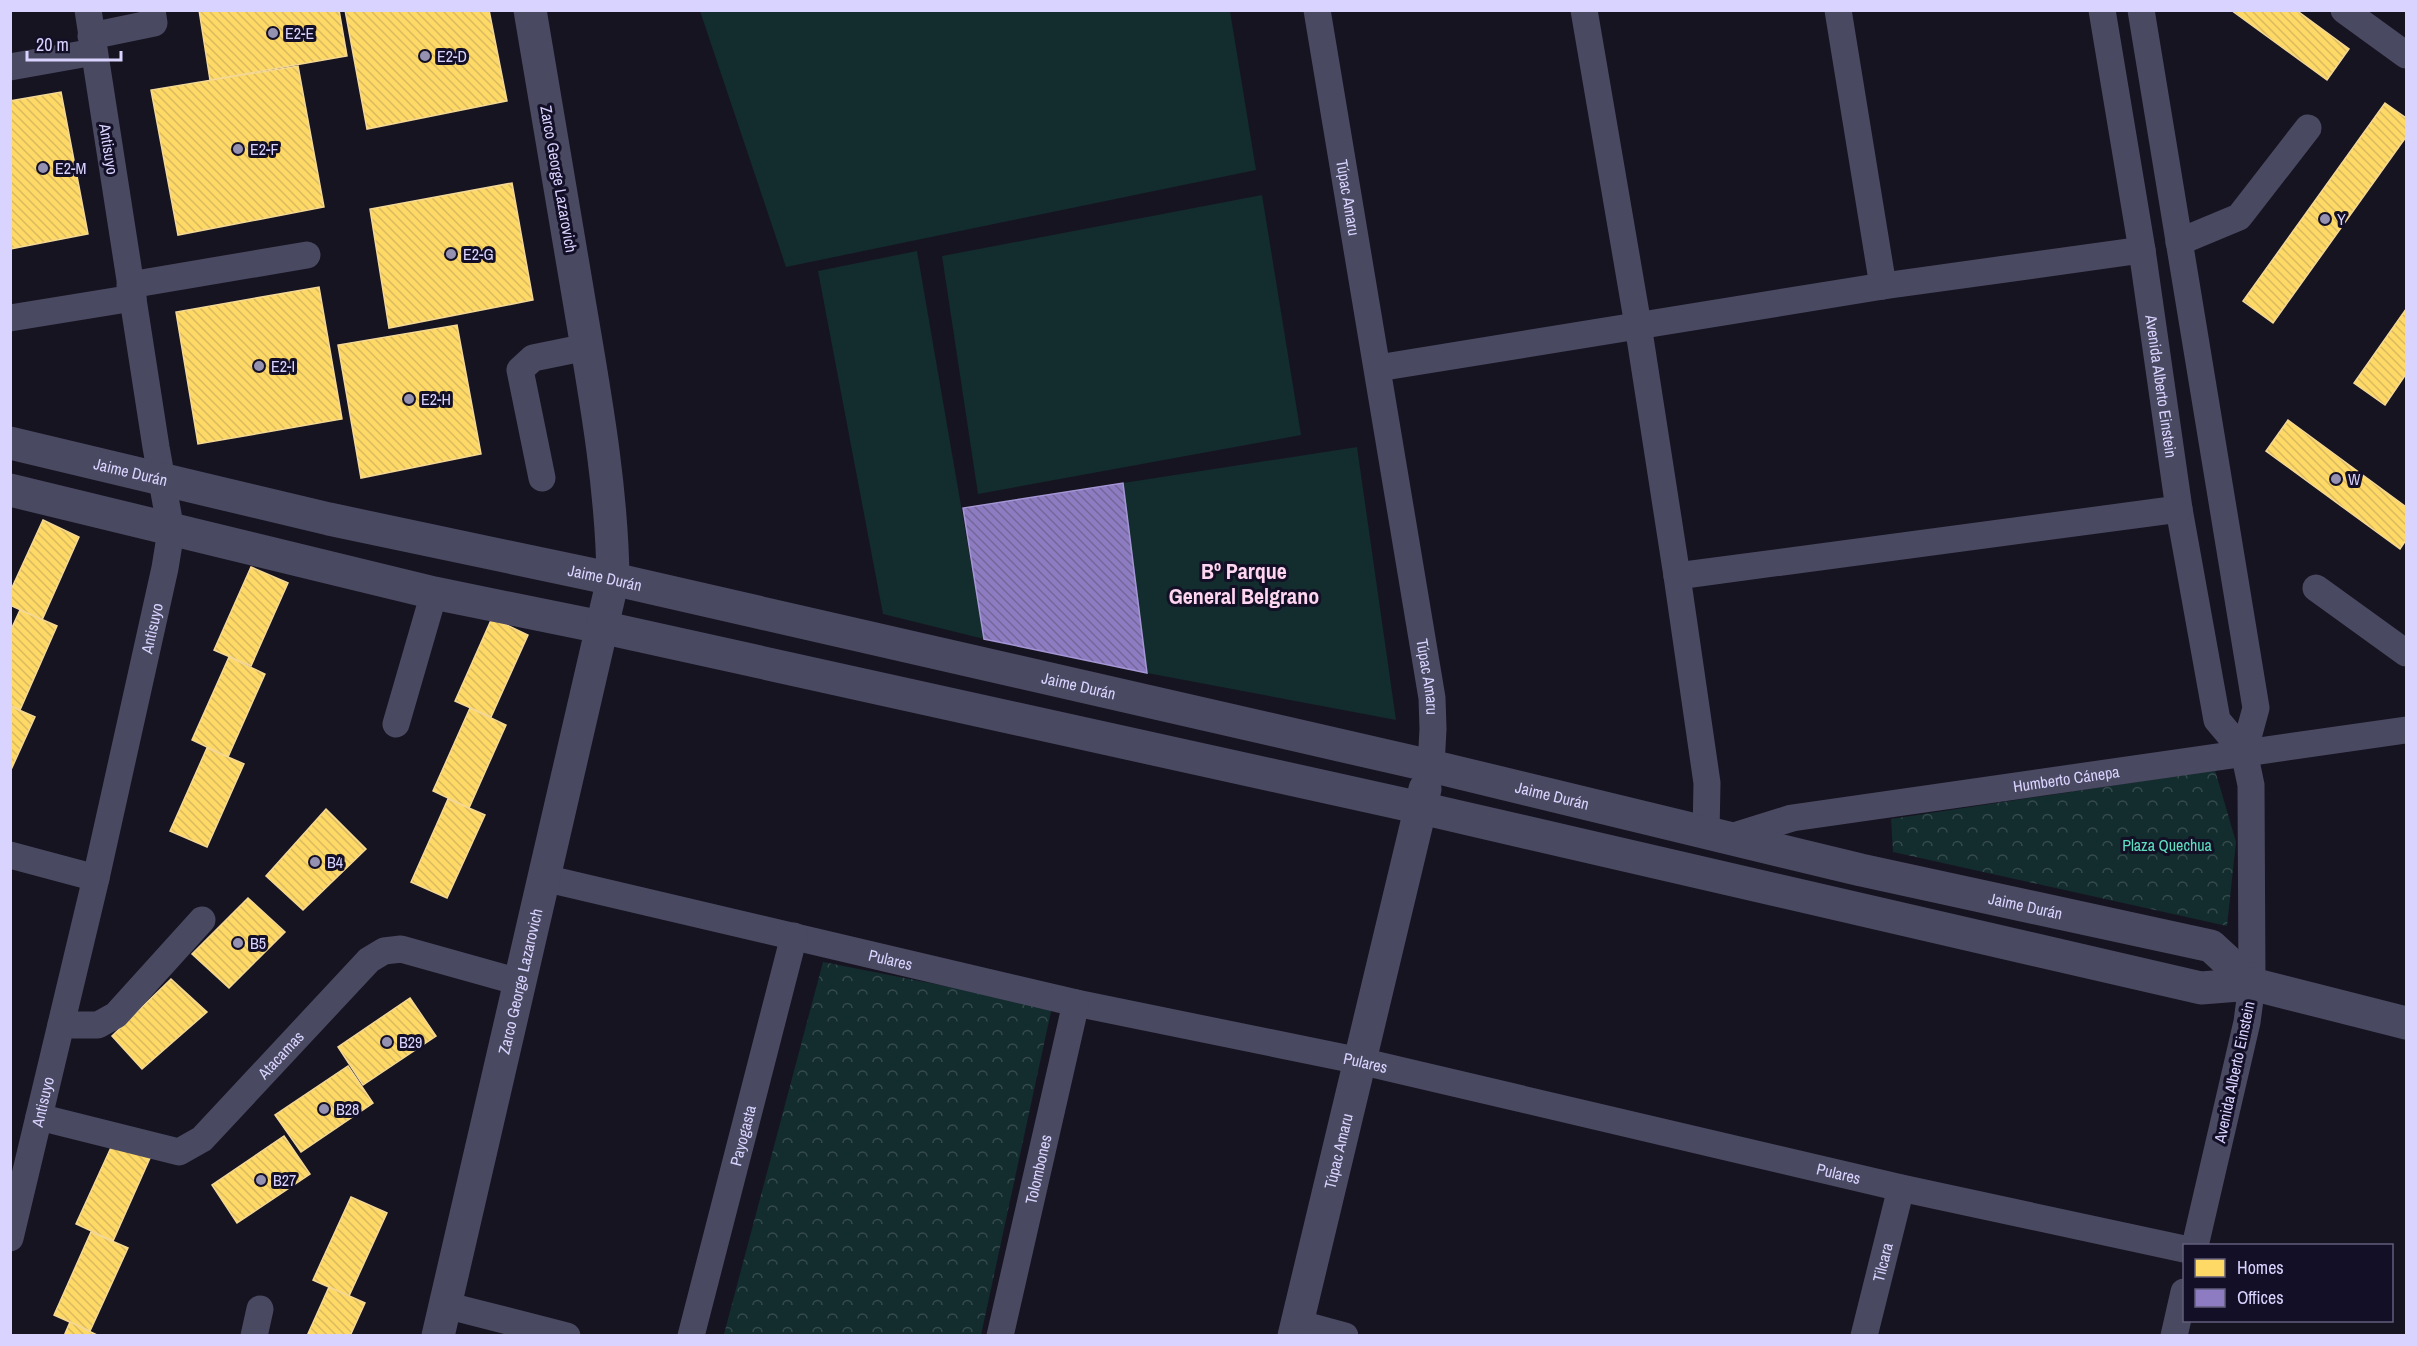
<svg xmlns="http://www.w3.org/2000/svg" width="2417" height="1346" font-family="'Archivo Narrow',sans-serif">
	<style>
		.grass { fill: #132c2d }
		.forest { fill: url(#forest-crowns) }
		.homes { fill: url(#homes-back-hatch); stroke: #f4d894; stroke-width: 1.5 }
		.offices { fill: url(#offices-back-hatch); stroke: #a496d5; stroke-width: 1.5 }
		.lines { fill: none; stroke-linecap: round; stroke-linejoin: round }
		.minor { stroke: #4a4962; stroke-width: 27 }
		.tertiary { stroke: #4a4962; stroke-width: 33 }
		.poi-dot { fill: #9591b1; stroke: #130f26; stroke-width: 2 }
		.labels { text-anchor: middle; stroke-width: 6; stroke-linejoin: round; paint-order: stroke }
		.poi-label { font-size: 16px; fill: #d9d4ff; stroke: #130f26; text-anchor: start }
		.street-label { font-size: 16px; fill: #d9d4ff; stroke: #130f26 }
		.park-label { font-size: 16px; fill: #5fe0c0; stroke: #130f26 }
		.district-label { font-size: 22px; font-weight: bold; fill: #ffd6f0; stroke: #130f26 }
	</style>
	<defs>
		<pattern id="forest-crowns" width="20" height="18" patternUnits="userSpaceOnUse" patternTransform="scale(1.5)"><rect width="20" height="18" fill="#132c2d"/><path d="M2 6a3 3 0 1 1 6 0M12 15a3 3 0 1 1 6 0" fill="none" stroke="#354a4c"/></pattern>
		<pattern id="homes-back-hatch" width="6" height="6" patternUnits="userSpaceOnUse" patternTransform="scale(1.5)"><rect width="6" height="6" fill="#ffd966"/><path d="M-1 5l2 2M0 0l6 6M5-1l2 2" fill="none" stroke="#d9ba61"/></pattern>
		<pattern id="offices-back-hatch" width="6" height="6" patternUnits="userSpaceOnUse" patternTransform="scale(1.5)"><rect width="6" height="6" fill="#8e7cc3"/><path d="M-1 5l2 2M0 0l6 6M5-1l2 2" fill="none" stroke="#736799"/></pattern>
	</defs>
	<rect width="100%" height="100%" fill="#161421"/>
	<g class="grass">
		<polygon points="700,11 1230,11 1256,170 786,267"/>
		<polygon points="1262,195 1301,435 978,494 942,256"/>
		<polygon points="917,251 984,639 883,614 818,271"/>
		<polygon points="1357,447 1396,720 1147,673 1123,483"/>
	</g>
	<g class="forest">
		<polygon points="2215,770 2236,842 2227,926 1893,852 1891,819"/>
		<polygon points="823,962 1052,1007 981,1335 724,1334"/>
	</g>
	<g class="homes">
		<polygon points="199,10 339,10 347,56 210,80"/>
		<polygon points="345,10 489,10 507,101 367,129"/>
		<polygon points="2231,10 2296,10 2349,49 2327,80"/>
		<polygon points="298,66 324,207 178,235 151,90"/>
		<polygon points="61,92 88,234 10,249 10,101"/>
		<polygon points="2385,103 2406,118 2406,137 2273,323 2243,301"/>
		<polygon points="512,183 533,300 389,328 370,209"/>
		<polygon points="319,287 342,419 198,444 176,312"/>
		<polygon points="2406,309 2406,374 2385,405 2354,383"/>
		<polygon points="457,325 481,454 361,478 338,345"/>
		<polygon points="2288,420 2406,507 2406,540 2400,549 2266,451"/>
		<polygon points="43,520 79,537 42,620 10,605 10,592"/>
		<polygon points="1042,558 1087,568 1073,623 1033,613 1029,625 984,614 1002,562 1038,572"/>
		<polygon points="251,567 288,583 251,666 214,650"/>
		<polygon points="20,610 57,626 20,710 10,705 10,632"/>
		<polygon points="492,618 528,635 491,717 455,701"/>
		<polygon points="229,657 265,674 228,757 192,740"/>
		<polygon points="10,706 35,717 10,772"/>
		<polygon points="470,708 506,725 469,808 433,791"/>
		<polygon points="207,748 244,764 207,847 170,831"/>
		<polygon points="448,799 485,815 447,898 411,882"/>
		<polygon points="326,809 366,849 303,910 266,876"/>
		<polygon points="248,898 285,932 229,988 192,954"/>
		<polygon points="171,979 207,1012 142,1069 112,1036"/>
		<polygon points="410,998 436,1036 363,1085 338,1047"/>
		<polygon points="348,1066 373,1103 301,1152 275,1115"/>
		<polygon points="284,1136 310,1174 237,1223 212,1185"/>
		<polygon points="114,1141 150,1158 113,1241 76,1224"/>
		<polygon points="351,1197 387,1213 349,1296 313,1280"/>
		<polygon points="91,1232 128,1248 90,1331 54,1315"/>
		<polygon points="329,1287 365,1303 350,1336 307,1336"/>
		<polygon points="70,1322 99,1336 64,1336"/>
	</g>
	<polygon class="offices" points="1123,483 1147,673 984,639 963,508"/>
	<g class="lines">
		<g class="minor">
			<path id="s1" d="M 1317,10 L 1432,698 L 1433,729 L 1431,766"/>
			<polyline points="1584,10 1638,325 1677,576 1707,783 1706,834"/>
			<polyline points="1838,10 1883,286"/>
			<path id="s2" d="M 2102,10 L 2142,250 L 2179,509 L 2217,720 L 2244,752 L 2251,785 L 2252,984 L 2247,1022 L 2195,1246"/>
			<polyline points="2141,10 2256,708 2244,752"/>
			<polyline points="2344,10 2406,55"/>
			<polyline points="91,36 154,23 152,10"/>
			<polyline points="10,67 94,52"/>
			<polyline points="2179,242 2239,217 2308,128"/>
			<polyline points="130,285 307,255"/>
			<polyline points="10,318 133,298"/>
			<polyline points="1378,368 1883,286 2142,250"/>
			<polyline points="542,478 520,370 533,358 587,347"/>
			<polyline points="1677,576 2179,509"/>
			<polyline points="2316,588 2406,653"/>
			<polyline points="396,724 434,593"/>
			<path id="s3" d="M 1728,838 L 1792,818 L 2406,730"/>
			<polyline points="10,855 96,878"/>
			<path id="s4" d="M 544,878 L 1076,1003 L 1360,1061 L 1901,1188 L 2184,1249"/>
			<polyline points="61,1025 98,1025 116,1015 202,920"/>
			<path id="s5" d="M 39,1117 L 179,1152 L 202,1139 L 369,960 L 384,951 L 401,949 L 519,982"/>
			<path id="s6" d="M 10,1238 L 96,878 L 165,568 L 171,531 L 156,447 L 88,10"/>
			<polyline points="445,1305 567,1336"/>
			<polyline points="1297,1323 1345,1336"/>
			<polyline points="254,1336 260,1309"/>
			<path id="s7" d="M 691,1336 L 794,936"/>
			<path id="s8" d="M 1000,1336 L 1076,1003"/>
			<path id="s9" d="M 1864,1336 L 1901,1188"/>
			<polyline points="2174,1336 2184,1292"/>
		</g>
		<g class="tertiary">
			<path id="s10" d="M 10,443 L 329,519 L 613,579 L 1431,766 L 1861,870 L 2211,946 L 2252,984"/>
			<polyline points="10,490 434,593 601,627 1421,808 2201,988 2252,984 2406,1023"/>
			<path id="s11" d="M 438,1336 L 613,579 C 612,490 596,400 581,312 C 564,212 547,111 530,10"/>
			<path id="s12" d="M 1294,1336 L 1425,789"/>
		</g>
	</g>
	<g class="poi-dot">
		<circle cx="273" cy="33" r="6"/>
		<circle cx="425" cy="56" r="6"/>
		<circle cx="238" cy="149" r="6"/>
		<circle cx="43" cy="168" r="6"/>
		<circle cx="2325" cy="219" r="6"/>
		<circle cx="451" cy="254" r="6"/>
		<circle cx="259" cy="366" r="6"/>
		<circle cx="409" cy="399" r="6"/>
		<circle cx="2336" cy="479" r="6"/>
		<circle cx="315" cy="862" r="6"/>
		<circle cx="238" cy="943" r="6"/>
		<circle cx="387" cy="1042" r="6"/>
		<circle cx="324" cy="1109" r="6"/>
		<circle cx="261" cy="1180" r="6"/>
	</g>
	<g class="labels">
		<g class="poi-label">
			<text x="285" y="39">E2-E</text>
			<text x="437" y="62">E2-D</text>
			<text x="250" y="155">E2-F</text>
			<text x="55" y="174">E2-M</text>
			<text x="2337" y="225">Y</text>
			<text x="463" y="260">E2-G</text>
			<text x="271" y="372">E2-I</text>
			<text x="421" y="405">E2-H</text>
			<text x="2348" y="485">W</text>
			<text x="327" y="868">B4</text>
			<text x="250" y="949">B5</text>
			<text x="399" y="1048">B29</text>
			<text x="336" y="1115">B28</text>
			<text x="273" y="1186">B27</text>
		</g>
		<g class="street-label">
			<text transform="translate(109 149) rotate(81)" y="6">Antisuyo</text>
			<text transform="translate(559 179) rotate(80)" y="6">Zarco George Lazarovich</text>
			<text dy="6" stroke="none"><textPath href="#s1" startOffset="190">Túpac Amaru</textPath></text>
			<text dy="6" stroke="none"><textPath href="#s2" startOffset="381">Avenida Alberto Einstein</textPath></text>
			<text dy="6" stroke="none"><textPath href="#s10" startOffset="124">Jaime Durán</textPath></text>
			<text dy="6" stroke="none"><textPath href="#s10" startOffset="610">Jaime Durán</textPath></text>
			<text dy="6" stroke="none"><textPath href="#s6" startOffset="626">Antisuyo</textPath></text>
			<text dy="6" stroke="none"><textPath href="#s1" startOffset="676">Túpac Amaru</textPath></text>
			<text dy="6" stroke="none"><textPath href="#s10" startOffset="1096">Jaime Durán</textPath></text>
			<text dy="6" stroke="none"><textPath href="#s3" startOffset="344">Humberto Cánepa</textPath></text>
			<text dy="6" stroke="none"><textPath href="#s10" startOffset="1582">Jaime Durán</textPath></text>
			<text dy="6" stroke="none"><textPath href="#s10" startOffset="2068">Jaime Durán</textPath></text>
			<text dy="6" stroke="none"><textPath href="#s4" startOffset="356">Pulares</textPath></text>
			<text dy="6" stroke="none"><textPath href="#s11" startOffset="364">Zarco George Lazarovich</textPath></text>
			<text dy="6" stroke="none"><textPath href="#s5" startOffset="286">Atacamas</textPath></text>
			<text dy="6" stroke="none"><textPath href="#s4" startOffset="842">Pulares</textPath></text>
			<text transform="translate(2234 1072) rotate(-78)" y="6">Avenida Alberto Einstein</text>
			<text dy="6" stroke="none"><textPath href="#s6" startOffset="140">Antisuyo</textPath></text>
			<text dy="6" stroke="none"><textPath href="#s7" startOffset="207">Payogasta</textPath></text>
			<text dy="6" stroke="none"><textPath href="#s12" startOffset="190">Túpac Amaru</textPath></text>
			<text dy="6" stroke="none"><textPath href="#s8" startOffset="171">Tolombones</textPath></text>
			<text dy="6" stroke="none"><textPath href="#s4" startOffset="1328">Pulares</textPath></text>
			<text dy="6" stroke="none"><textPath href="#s9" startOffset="76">Tilcara</textPath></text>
		</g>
		<g class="park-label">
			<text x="2167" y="851">Plaza Quechua</text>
		</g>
		<g class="district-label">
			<text x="1244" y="579">Bº Parque<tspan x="1244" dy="25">General Belgrano</tspan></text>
		</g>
	</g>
	<rect width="2417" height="1346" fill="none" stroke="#d9d4ff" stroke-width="24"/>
	<rect x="2183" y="1244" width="210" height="78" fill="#130f26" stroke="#625e7d" stroke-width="1.5"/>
	<rect x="2195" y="1259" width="30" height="18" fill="#ffd966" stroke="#625e7d" stroke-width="1.5"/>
	<text x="2237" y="1274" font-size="18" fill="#d9d4ff">Homes</text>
	<rect x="2195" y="1289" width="30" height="18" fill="#8e7cc3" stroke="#625e7d" stroke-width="1.5"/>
	<text x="2237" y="1304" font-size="18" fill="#d9d4ff">Offices</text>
	<path d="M27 51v9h94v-9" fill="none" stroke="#d9d4ff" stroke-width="3"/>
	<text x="36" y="51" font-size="18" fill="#d9d4ff" stroke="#130f26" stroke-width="4.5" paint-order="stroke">20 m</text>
</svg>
